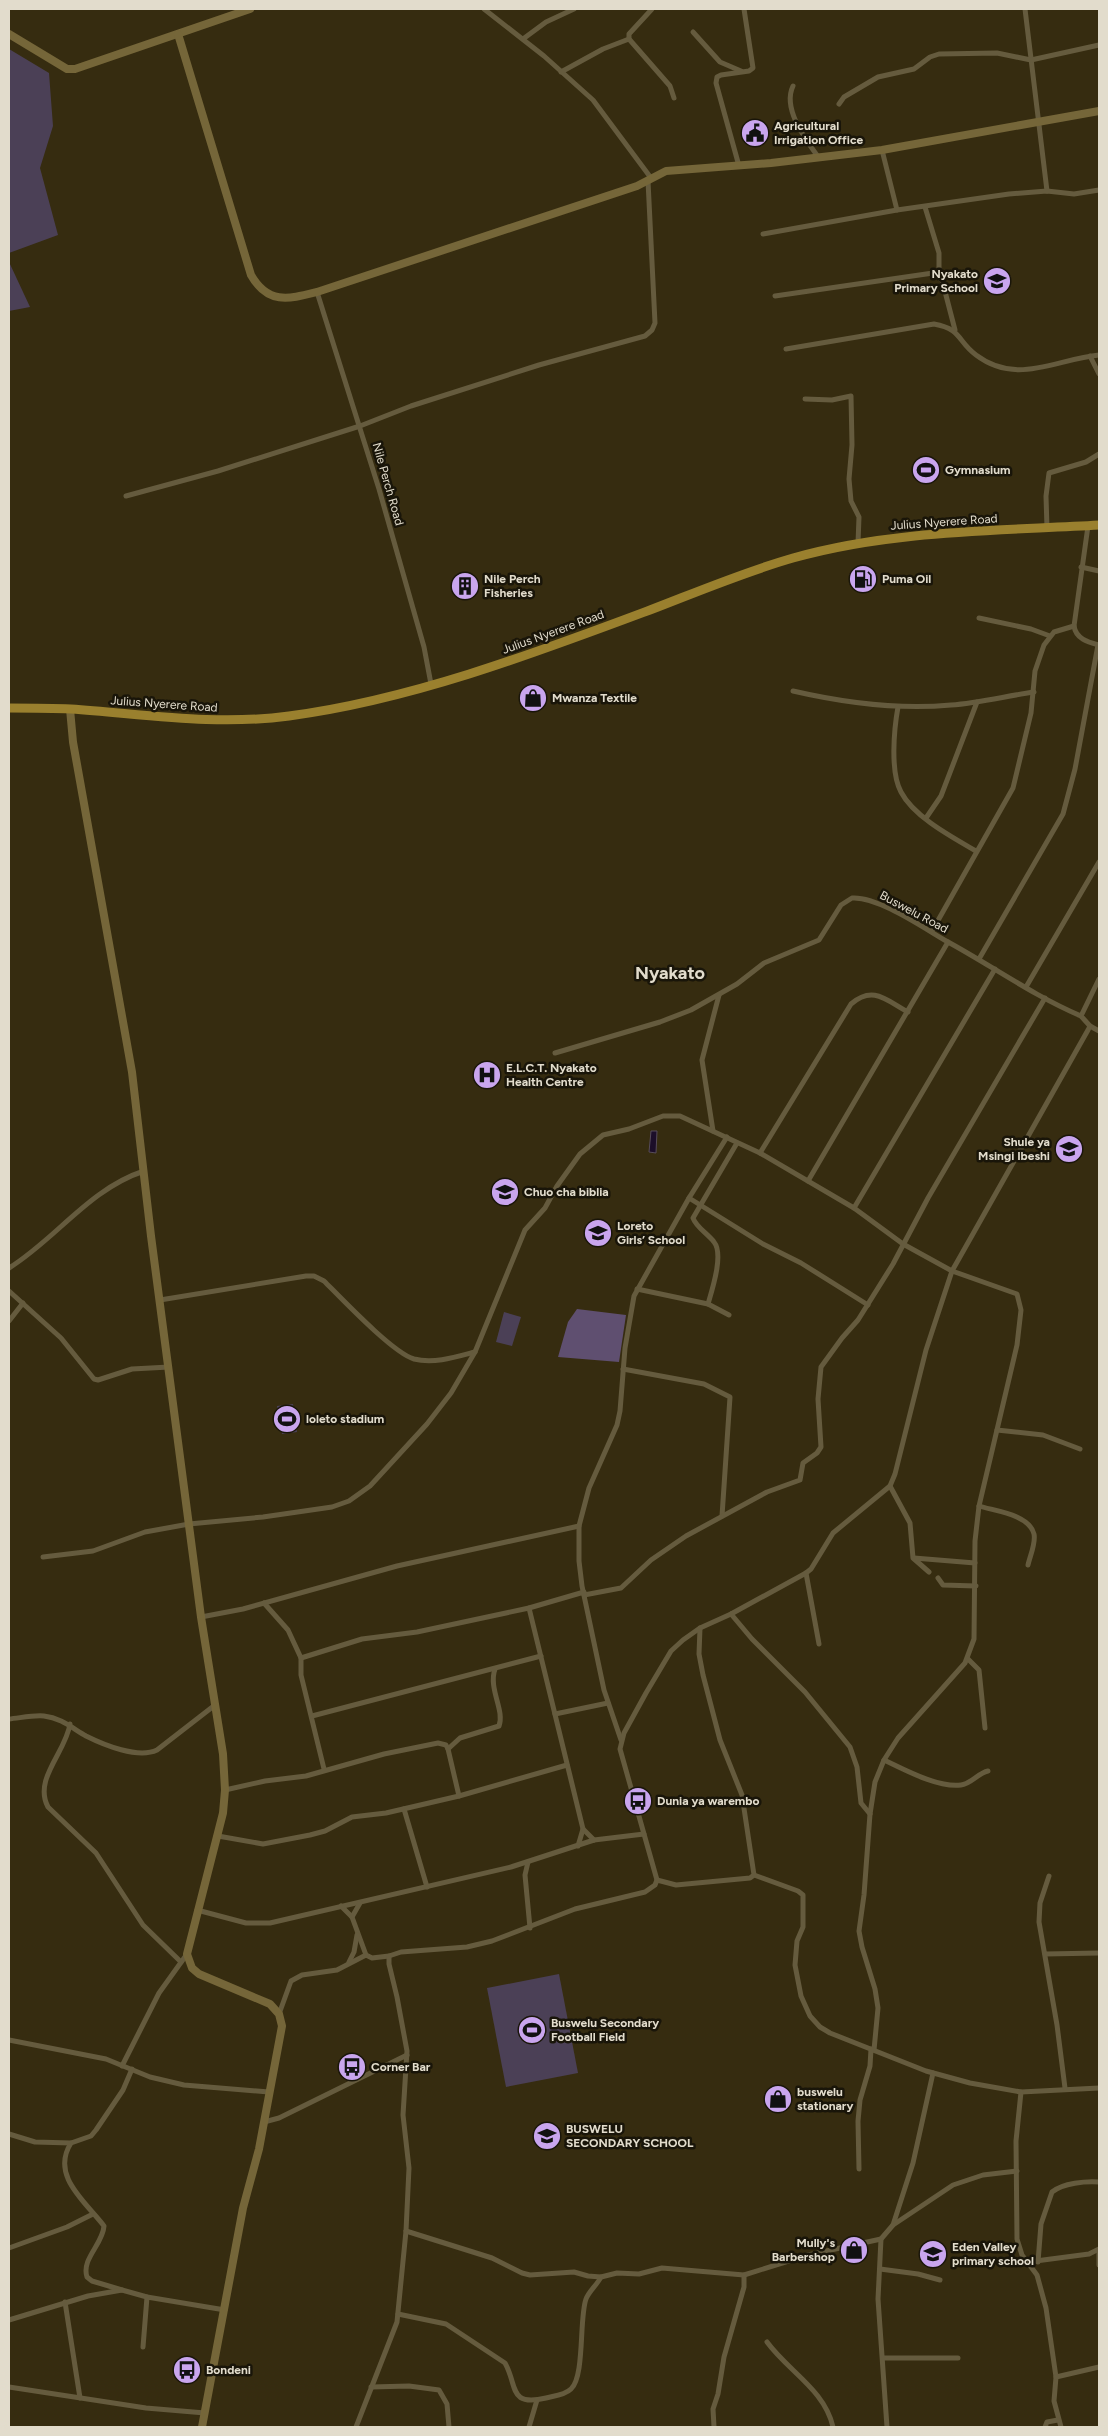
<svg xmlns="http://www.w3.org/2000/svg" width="1108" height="2436" font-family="Figtree,sans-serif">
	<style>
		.green { fill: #4b4056 }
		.forest { fill: #5f4f70 }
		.water { fill: #1c0e29; stroke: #574c5a }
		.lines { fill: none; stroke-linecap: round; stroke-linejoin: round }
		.street { stroke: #655b3e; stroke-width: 5 }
		.secondary { stroke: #756639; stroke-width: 8 }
		.highway { stroke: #9a802e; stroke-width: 9 }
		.labels { text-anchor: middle; stroke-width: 5; stroke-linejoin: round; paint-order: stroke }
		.poi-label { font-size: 12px; font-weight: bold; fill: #e2dccc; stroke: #191509; text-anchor: start }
		.street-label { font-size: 12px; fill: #e2dccc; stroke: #191509 }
		.district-label { font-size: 18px; font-weight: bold; fill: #e2dccc; stroke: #191509 }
	</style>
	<rect width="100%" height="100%" fill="#362c10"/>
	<g class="green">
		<polygon points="9,49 49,73 53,126 40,168 58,235 9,253"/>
		<polygon points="9,262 30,307 9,311"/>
		<polygon points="504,1312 521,1317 512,1346 496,1342"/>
		<polygon points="293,1404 297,1432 282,1434 277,1406"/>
		<polygon points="559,1974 578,2073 506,2087 487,1988"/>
	</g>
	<polygon class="forest" points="577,1309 626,1315 619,1362 558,1357 568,1322"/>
	<polygon class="water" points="651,1131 657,1131 656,1153 649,1152"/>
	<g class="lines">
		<g class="street">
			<polyline points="484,9 544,56 593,100 651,178"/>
			<polyline points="652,9 629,34 629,39 670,86 674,98"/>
			<polyline points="1025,9 1047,191"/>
			<polyline points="693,32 720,62 741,71"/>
			<polyline points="523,39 546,22 574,9"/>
			<polyline points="561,72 603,49 629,39"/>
			<path d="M 793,86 C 782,109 806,140 819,158"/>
			<polyline points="839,104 844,97 878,77 914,69 930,57 939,54 997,53 1031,60 1099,45"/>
			<polyline points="739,166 716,83 717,77 721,75 749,71 753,68 744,9"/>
			<polyline points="925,207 939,253 939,275"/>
			<polyline points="897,210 1009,194 1047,191 1074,194 1099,190"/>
			<polyline points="763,234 897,210 882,150"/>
			<polyline points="317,292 379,489 424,647 431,684"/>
			<polyline points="775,296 933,273 942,280 955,330"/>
			<path d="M 786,349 L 934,324 C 962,329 957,341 976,355 C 1017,386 1056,359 1099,355"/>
			<polyline points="1090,356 1099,374"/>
			<polyline points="805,399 832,400 851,396 852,445 849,479 851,501 859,517 858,543"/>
			<polyline points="126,496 218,471 360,426 411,406 539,365 645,336 652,330 655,323 648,181"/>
			<path d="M 1088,526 L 1074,626 C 1076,639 1088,642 1099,645"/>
			<polyline points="1047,528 1046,496 1049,473 1086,462 1099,454"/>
			<polyline points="1081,567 1099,571"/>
			<polyline points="979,618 1031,629 1050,636"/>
			<path d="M 793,691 C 845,703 897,710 951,705 C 979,703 1006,696 1034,692"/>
			<path d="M 898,707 C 894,729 890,772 901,792 C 914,817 952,837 976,851"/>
			<polyline points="926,818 941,796 977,702"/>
			<polyline points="932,931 1013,788 1031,713 1035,671 1044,645 1054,632 1074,626"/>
			<polyline points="979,959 1063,814 1075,769 1098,645"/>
			<polyline points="1026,987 1099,862"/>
			<polyline points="1090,1026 1099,1031"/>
			<path d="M 555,1053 L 660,1022 L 691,1010 L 737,984 L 764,963 L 819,940 L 841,905 L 852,898 C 878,896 925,929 948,942 C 992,966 1034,996 1081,1016"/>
			<polyline points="713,1131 702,1060 719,995"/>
			<path d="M 760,1153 L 851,1004 C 873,985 886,1000 908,1012"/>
			<polyline points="808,1181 948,942"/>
			<polyline points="689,1198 763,1244 801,1263 868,1305"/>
			<polyline points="854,1208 995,969"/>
			<path d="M 9,1268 C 56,1239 89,1189 144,1171"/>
			<polyline points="637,1289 708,1304 729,1315"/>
			<polyline points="9,1291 61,1338 94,1379 98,1380 132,1369 169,1367"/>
			<path d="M 160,1300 L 306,1276 L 314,1276 L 324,1281 C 342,1299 393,1353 414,1359 C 434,1364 456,1357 475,1352"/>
			<path d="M 708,1304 C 712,1290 724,1254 714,1242 C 708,1234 696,1227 693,1218 L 737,1143"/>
			<polyline points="9,1321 23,1303"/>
			<polyline points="623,1369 704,1384 730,1397 722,1516"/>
			<polyline points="997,1430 1043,1435 1080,1449"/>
			<polyline points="890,1486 910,1523 913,1558 929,1572"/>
			<path d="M 979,1506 C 994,1511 1029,1514 1034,1534 C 1036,1543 1030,1556 1028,1565"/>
			<polyline points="43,1557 93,1551 145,1532 189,1524 263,1517 332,1507 349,1501 370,1486 427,1424 451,1393 475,1352 525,1230 545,1208 557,1186 580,1154 603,1135 629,1129 663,1116 680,1116 760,1153 854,1208 903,1244 952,1271 1017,1294 1021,1310 1017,1345 979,1506 975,1541 974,1639 965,1663 898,1738 884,1760 875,1782 870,1814 864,1895 859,1931 862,1947 875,1989 878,2008 874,2050"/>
			<polyline points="914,1558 975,1563"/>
			<polyline points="806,1573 819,1644"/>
			<polyline points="938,1578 943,1585 976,1586"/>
			<polyline points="584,1595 621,1588 651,1560 686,1536 767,1492 800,1480 803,1463 817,1453 821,1447 818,1399 821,1367 842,1338 858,1320 893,1264 928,1198 1045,998"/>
			<polyline points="264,1603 288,1630 301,1658 301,1675 324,1769"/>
			<polyline points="529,1608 583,1829 578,1846"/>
			<polyline points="731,1614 752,1639 805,1692 850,1747 857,1767 861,1803 870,1814"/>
			<polyline points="201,1617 243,1609 397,1566 579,1526"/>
			<polyline points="301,1658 362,1639 417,1632 529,1608 584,1592"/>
			<polyline points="968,1659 979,1670 985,1728"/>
			<polyline points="555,1714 608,1703"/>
			<polyline points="312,1716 541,1656"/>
			<path d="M 9,1719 C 20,1718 33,1715 44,1716 C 61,1718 72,1728 86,1736 C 104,1745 138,1759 157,1750 L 215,1705"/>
			<path d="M 70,1724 C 66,1752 33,1779 48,1807 L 96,1853 L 143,1925 L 181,1962"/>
			<polyline points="621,1740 604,1690 582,1586 579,1561 579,1526 589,1488 617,1425 620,1411 625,1348 634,1296 689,1198 727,1137"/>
			<path d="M 448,1749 L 460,1738 L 499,1726 C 505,1710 488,1689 495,1669"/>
			<path d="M 884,1760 C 905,1770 938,1788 961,1785 C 971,1784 978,1773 988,1771"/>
			<polyline points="225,1790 265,1781 306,1776 384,1754 438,1743 446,1745 448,1749 459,1796"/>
			<polyline points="404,1809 427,1887"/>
			<polyline points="583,1829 594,1840"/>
			<polyline points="218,1836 263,1844 310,1835 325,1831 352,1817 386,1813 459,1796 567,1765"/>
			<polyline points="528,1862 525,1875 530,1928"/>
			<polyline points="754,1875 798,1891 803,1895 803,1927 797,1941 795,1965 801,1996 810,2016 820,2027 830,2033 926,2071 970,2083 1021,2092 1099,2088"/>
			<polyline points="1049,1876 1040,1903 1039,1922 1057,2025 1065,2088"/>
			<polyline points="657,1880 676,1885 750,1878 754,1875 742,1795 720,1740 703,1675 699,1654 700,1628"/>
			<polyline points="341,1906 352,1917 366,1955 372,1958 389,1956"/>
			<polyline points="197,1910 246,1923 270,1923 511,1867 594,1840 644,1834"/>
			<polyline points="352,1917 360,1903"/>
			<polyline points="1045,1954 1099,1953"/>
			<polyline points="349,1962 354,1952 357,1935"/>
			<polyline points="279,2014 291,1981 302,1975 337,1970 366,1955"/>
			<polyline points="9,2040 106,2059 150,2077 184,2085 269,2092"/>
			<polyline points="122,2066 159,1993 187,1954"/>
			<polyline points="1021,2092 1016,2141 1017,2239 1022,2255 1037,2275 1046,2308 1056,2377 1054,2401 1061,2427"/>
			<polyline points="264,2122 279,2118 407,2055"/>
			<polyline points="9,2134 35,2142 71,2143"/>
			<polyline points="859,2169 858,2121 860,2100 870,2066 871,2049"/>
			<polyline points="893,2225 913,2163 933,2073"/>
			<polyline points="406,2231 492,2258 522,2273 530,2275 574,2272 588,2276 601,2277 617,2273 639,2274 662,2268 744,2275 808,2255 881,2239"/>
			<polyline points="9,2248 67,2227 93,2214"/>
			<polyline points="1099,2250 1099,2265"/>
			<polyline points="1028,2262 1089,2254 1099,2249"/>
			<path d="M 1038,2262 L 1041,2224 L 1052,2192 C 1063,2183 1086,2181 1099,2182"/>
			<polyline points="880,2269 918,2274 940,2280"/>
			<path d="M 122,2290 L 92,2281 L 87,2277 C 81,2259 103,2244 104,2226 C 86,2202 50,2176 71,2143 L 91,2136 L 96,2130 L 123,2090 L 132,2069"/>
			<polyline points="65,2302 80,2398"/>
			<path d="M 398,2314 L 446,2324 L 505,2363 C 518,2386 508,2407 546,2398 C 554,2396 565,2395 571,2389 C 585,2376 579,2318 586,2299 C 589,2291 597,2285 601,2277"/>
			<polyline points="9,2320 88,2296 122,2290 147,2297 225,2310"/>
			<path d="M 767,2342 C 788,2371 825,2390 833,2427"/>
			<polyline points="143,2347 147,2297"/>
			<polyline points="883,2358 958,2358"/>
			<polyline points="1056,2377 1099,2367"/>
			<polyline points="9,2387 146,2408 205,2413"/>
			<polyline points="371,2387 409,2386 439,2390 447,2404 449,2427"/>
			<polyline points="356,2427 397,2322 406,2231 409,2168 403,2115 407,2051 397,1997 389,1964 389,1956 401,1952 467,1947 492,1941 575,1909 645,1892 655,1885 657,1880 620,1749 624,1733 646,1693 671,1651 683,1640 700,1628 731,1614 806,1573 811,1569 833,1533 890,1486 895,1474 926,1350 952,1271 1088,1030 1090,1026 1081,1016 1099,979"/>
			<polyline points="529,2427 537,2400"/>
			<polyline points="714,2427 713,2409 718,2394 724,2357 744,2287 744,2275"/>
			<polyline points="887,2427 878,2299 881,2239 893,2225 953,2185 983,2175 1017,2171"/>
			<polyline points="1045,2427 1047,2422 1058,2420"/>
		</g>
		<g class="secondary">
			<polyline points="9,34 67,69 75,69 250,9"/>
			<path d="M 178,34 L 251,275 C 268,305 289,299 317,292 L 637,186 L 666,171 L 771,163 L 882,150 L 1099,111"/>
			<polyline points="70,709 73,742 132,1072 151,1236 201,1617 223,1754 225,1790 223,1813 187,1954 192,1968 199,1974 270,2004 279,2014 282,2026 259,2149 243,2208 202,2427"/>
		</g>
		<path class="highway" d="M 9,708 C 29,708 50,708 71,709 C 144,714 215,726 289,716 C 411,700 535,653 650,610 C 697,592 744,572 793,558 C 892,530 997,531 1099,525"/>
	</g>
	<defs>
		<symbol id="civic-disc" viewBox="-11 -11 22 22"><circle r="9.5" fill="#c9a5ee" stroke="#191509"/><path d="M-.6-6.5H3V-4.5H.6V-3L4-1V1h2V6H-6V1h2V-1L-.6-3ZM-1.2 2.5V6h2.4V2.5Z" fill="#111"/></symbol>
		<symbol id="school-disc" viewBox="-11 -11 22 22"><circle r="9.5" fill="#c9a5ee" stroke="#191509"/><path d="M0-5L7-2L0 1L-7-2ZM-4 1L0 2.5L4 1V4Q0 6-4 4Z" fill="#111"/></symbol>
		<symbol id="stadium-disc" viewBox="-11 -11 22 22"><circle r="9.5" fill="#c9a5ee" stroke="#191509"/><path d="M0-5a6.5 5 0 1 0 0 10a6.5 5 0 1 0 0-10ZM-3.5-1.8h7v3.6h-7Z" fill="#111"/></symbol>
		<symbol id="fuel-disc" viewBox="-11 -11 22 22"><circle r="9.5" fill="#c9a5ee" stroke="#191509"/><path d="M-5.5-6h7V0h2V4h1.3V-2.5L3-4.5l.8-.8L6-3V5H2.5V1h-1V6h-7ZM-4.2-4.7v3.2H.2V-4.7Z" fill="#111"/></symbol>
		<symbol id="building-disc" viewBox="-11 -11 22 22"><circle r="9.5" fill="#c9a5ee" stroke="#191509"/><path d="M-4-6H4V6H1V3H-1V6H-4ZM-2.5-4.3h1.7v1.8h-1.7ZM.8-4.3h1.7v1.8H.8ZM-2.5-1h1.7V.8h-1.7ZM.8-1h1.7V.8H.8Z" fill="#111"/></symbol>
		<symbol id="shop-disc" viewBox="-11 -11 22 22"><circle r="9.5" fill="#c9a5ee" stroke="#191509"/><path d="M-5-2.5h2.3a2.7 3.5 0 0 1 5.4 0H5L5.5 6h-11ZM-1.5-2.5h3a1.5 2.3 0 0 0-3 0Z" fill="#111"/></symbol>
		<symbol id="hospital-disc" viewBox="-11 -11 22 22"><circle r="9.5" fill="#c9a5ee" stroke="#191509"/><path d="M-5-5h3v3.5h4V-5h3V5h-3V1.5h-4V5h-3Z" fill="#111"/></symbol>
		<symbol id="university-disc" viewBox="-11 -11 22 22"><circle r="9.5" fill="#c9a5ee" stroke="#191509"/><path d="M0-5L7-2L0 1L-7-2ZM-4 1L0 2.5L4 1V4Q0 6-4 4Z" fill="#111"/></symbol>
		<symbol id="bus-disc" viewBox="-11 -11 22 22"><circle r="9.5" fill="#c9a5ee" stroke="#191509"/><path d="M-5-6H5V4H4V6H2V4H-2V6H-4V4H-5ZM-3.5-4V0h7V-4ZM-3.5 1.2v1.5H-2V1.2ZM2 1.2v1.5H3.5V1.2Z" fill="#111"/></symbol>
	</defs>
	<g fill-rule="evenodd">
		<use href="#civic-disc" x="739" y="117" width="32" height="32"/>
		<use href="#school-disc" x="981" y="265" width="32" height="32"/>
		<use href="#stadium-disc" x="910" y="454" width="32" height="32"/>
		<use href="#fuel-disc" x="847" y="563" width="32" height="32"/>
		<use href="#building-disc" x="449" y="570" width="32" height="32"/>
		<use href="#shop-disc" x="517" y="682" width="32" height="32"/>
		<use href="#hospital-disc" x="471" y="1059" width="32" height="32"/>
		<use href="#school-disc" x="1053" y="1133" width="32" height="32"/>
		<use href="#university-disc" x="489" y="1176" width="32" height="32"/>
		<use href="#school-disc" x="582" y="1217" width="32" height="32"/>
		<use href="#stadium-disc" x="271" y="1403" width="32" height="32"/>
		<use href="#bus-disc" x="622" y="1785" width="32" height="32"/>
		<use href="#stadium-disc" x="516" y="2014" width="32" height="32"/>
		<use href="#bus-disc" x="336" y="2051" width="32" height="32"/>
		<use href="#shop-disc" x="762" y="2083" width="32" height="32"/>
		<use href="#school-disc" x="531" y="2120" width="32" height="32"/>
		<use href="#shop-disc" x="838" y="2234" width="32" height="32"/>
		<use href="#school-disc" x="917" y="2238" width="32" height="32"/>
		<use href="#bus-disc" x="171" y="2354" width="32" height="32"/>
	</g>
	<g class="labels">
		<g class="poi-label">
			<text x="774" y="130">Agricultural<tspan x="774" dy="14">Irrigation Office</tspan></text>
			<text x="978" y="278" text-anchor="end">Nyakato<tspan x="978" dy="14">Primary School</tspan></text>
			<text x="945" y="474">Gymnasium</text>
			<text x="484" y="583">Nile Perch<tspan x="484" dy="14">Fisheries</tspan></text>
			<text x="882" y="583">Puma Oil</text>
			<text x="552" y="702">Mwanza Textile</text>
			<text x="506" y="1072">E.L.C.T. Nyakato<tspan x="506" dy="14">Health Centre</tspan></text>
			<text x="1050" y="1146" text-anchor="end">Shule ya<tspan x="1050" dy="14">Msingi Ibeshi</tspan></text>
			<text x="524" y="1196">Chuo cha biblia</text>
			<text x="617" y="1230">Loreto<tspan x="617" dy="14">Girls’ School</tspan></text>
			<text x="306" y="1423">loleto stadium</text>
			<text x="657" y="1805">Dunia ya warembo</text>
			<text x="551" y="2027">Buswelu Secondary<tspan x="551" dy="14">Football Field</tspan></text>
			<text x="371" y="2071">Corner Bar</text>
			<text x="797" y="2096">buswelu<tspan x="797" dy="14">stationary</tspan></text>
			<text x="566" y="2133">BUSWELU<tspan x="566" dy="14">SECONDARY SCHOOL</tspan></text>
			<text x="835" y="2247" text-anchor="end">Mully's<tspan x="835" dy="14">Barbershop</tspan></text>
			<text x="952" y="2251">Eden Valley<tspan x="952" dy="14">primary school</tspan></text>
			<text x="206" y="2374">Bondeni</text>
		</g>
		<g class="street-label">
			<text transform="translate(388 484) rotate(74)" y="4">Nile Perch Road</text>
			<text transform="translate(944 522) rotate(-4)" y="4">Julius Nyerere Road</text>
			<text transform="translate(553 632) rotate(-20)" y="4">Julius Nyerere Road</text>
			<text transform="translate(164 704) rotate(4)" y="4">Julius Nyerere Road</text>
			<text transform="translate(914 912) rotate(28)" y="4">Buswelu Road</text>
		</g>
		<g class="district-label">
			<text x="670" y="979">Nyakato</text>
		</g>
	</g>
	<rect width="1108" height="2436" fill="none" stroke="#e2dccc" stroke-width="20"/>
</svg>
